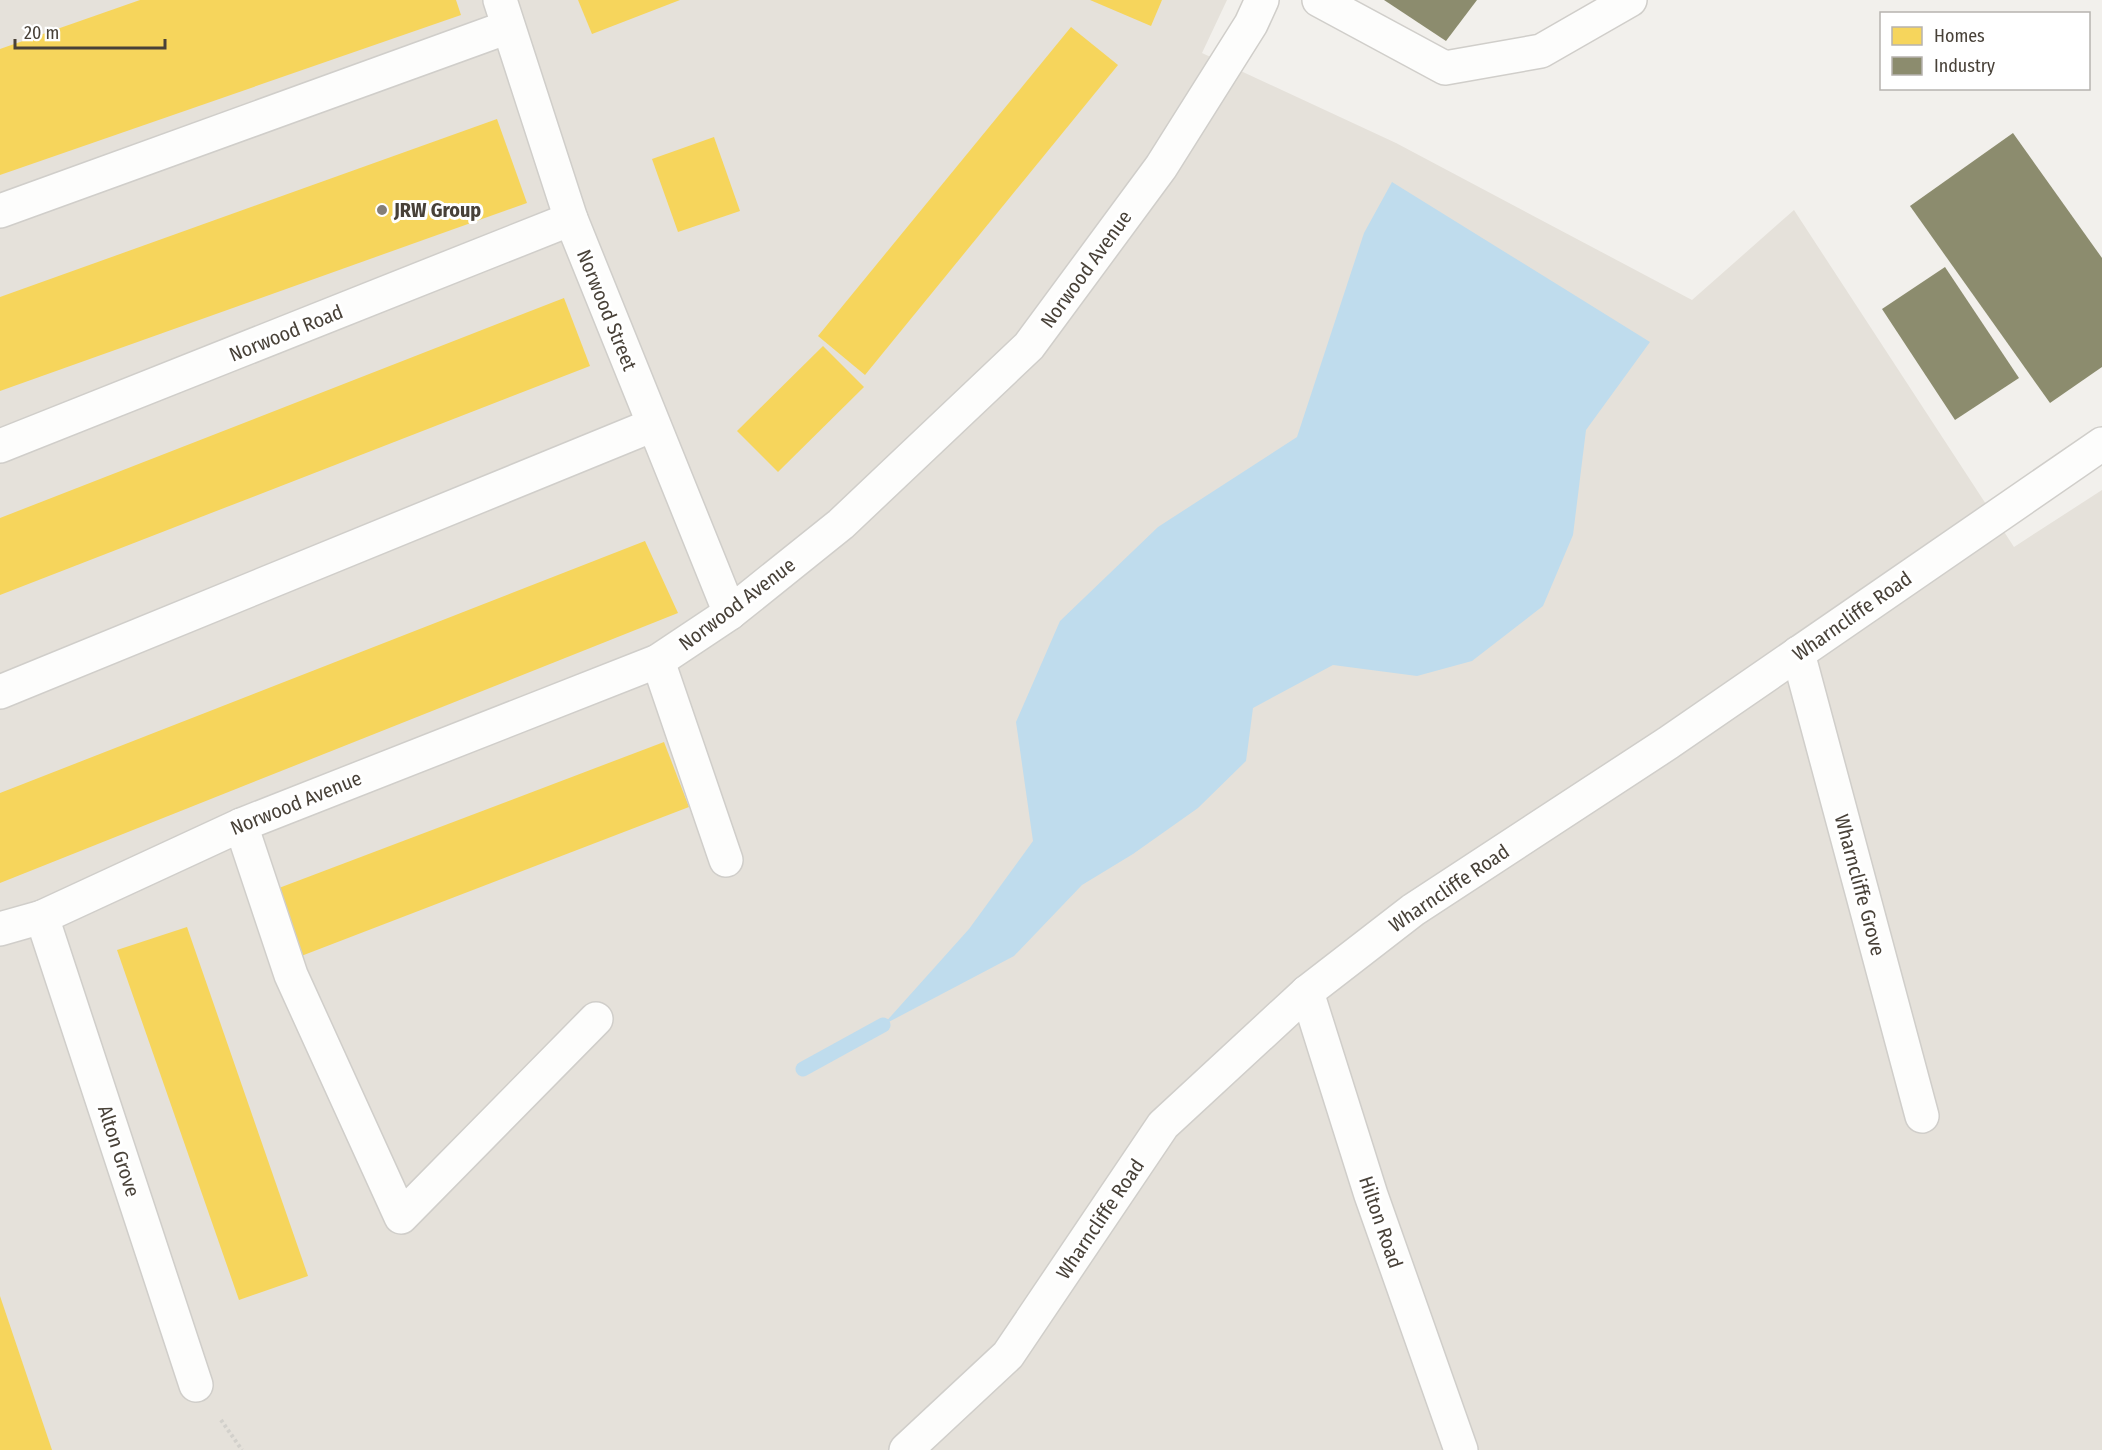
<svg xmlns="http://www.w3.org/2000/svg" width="2102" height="1450" font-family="'Fira Sans Condensed',sans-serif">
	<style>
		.residential { fill: #e5e1da }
		.water { fill: #bfdced }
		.homes { fill: #f6d55c }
		.industry { fill: #8c8c6e }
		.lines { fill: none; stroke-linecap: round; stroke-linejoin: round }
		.stream { stroke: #bfdced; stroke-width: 15 }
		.minor-casing { stroke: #d0ceca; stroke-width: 36 }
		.path { stroke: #d2d0cb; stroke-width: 4; stroke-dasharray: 3 3; stroke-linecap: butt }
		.minor { stroke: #fdfdfc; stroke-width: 33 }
		.poi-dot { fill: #847e77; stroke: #fff; stroke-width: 2 }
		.labels { text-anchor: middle; stroke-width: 6; stroke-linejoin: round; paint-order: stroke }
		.poi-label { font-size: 20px; font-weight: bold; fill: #484138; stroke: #fff; text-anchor: start }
		.street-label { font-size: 20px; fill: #484138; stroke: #fff }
	</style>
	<rect width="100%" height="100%" fill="#f2f0ec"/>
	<polygon class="residential" points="0,0 1227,0 1202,53 1396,143 1692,300 1794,210 2014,547 2102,490 2102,1450 0,1450"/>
	<polygon class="water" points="1392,182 1650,342 1586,430 1573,535 1543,606 1472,661 1417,676 1333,665 1253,708 1246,761 1198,808 1133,854 1082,885 1014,956 883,1025 969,929 1033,841 1016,722 1060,621 1158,527 1297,437 1364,233"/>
	<g class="homes">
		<polygon points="140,0 456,0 461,15 0,175 0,49"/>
		<polygon points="578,0 680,0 592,34"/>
		<polygon points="1090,0 1162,0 1151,26"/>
		<polygon points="1071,27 1118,65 865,375 818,336"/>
		<polygon points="497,119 527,203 0,391 0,297"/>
		<polygon points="714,137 740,211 678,232 652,159"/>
		<polygon points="564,298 590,366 0,595 0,518"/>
		<polygon points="823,346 864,387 778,472 737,431"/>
		<polygon points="645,541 678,613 0,883 0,793"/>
		<polygon points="664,742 689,807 296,958 271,891"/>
		<polygon points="187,927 308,1276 239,1300 117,950"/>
		<polygon points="0,1296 52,1450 0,1450"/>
	</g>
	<g class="industry">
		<polygon points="1384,0 1477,0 1446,41"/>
		<polygon points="2013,133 2102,258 2102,367 2050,403 1910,206"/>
		<polygon points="1945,267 2019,378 1955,420 1882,309"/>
	</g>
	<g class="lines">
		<polyline class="stream" points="803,1069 883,1025"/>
		<defs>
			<g id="minor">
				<polyline points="500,0 571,219 730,613"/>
				<polyline points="1319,0 1445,68 1541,51 1630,0"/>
				<polyline points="0,211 508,27"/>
				<polyline points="0,446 571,219"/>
				<polyline points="1798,653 1922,1116"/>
				<polyline points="658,661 726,860"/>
				<polyline points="0,692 653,425"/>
				<polyline points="241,825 291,975 401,1217 596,1019"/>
				<polyline points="42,917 196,1385"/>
				<polyline points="0,929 42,917 241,825 658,661 730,613 841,524 1029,346 1161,167 1251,24 1262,0"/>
				<polyline points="1307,992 1371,1195 1461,1450"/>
				<polyline points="906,1450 1008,1355 1163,1125 1307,992 1413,910 1668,743 2102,444"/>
			</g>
		</defs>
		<use href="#minor" class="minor-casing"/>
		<polyline class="path" points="221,1420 242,1450"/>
		<use href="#minor" class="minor"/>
	</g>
	<circle class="poi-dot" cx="382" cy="210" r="6"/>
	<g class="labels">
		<g class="poi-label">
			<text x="394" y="217">JRW Group</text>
		</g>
		<g class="street-label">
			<text transform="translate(1086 269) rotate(-54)" y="7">Norwood Avenue</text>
			<text transform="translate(607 310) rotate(68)" y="7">Norwood Street</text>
			<text transform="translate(286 333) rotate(-22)" y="7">Norwood Road</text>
			<text transform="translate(737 604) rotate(-37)" y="7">Norwood Avenue</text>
			<text transform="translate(1852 616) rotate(-35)" y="7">Wharncliffe Road</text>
			<text transform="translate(296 803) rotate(-22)" y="7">Norwood Avenue</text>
			<text transform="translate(1860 885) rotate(75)" y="7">Wharncliffe Grove</text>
			<text transform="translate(1449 888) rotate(-34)" y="7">Wharncliffe Road</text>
			<text transform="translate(119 1151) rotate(72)" y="7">Alton Grove</text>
			<text transform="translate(1100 1219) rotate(-56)" y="7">Wharncliffe Road</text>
			<text transform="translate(1381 1222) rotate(71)" y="7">Hilton Road</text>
		</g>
	</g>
	<rect x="1880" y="12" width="210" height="78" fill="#ffffff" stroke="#b6b3af" stroke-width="1.5"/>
	<rect x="1892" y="27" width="30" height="18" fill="#f6d55c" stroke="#b6b3af" stroke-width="1.5"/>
	<text x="1934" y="42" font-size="18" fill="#484138">Homes</text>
	<rect x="1892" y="57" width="30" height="18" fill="#8c8c6e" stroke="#b6b3af" stroke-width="1.5"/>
	<text x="1934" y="72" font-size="18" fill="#484138">Industry</text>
	<path d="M15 39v9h150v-9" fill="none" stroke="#484138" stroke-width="3"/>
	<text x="24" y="39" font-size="18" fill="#484138" stroke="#ffffff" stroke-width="4.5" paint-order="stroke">20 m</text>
</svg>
